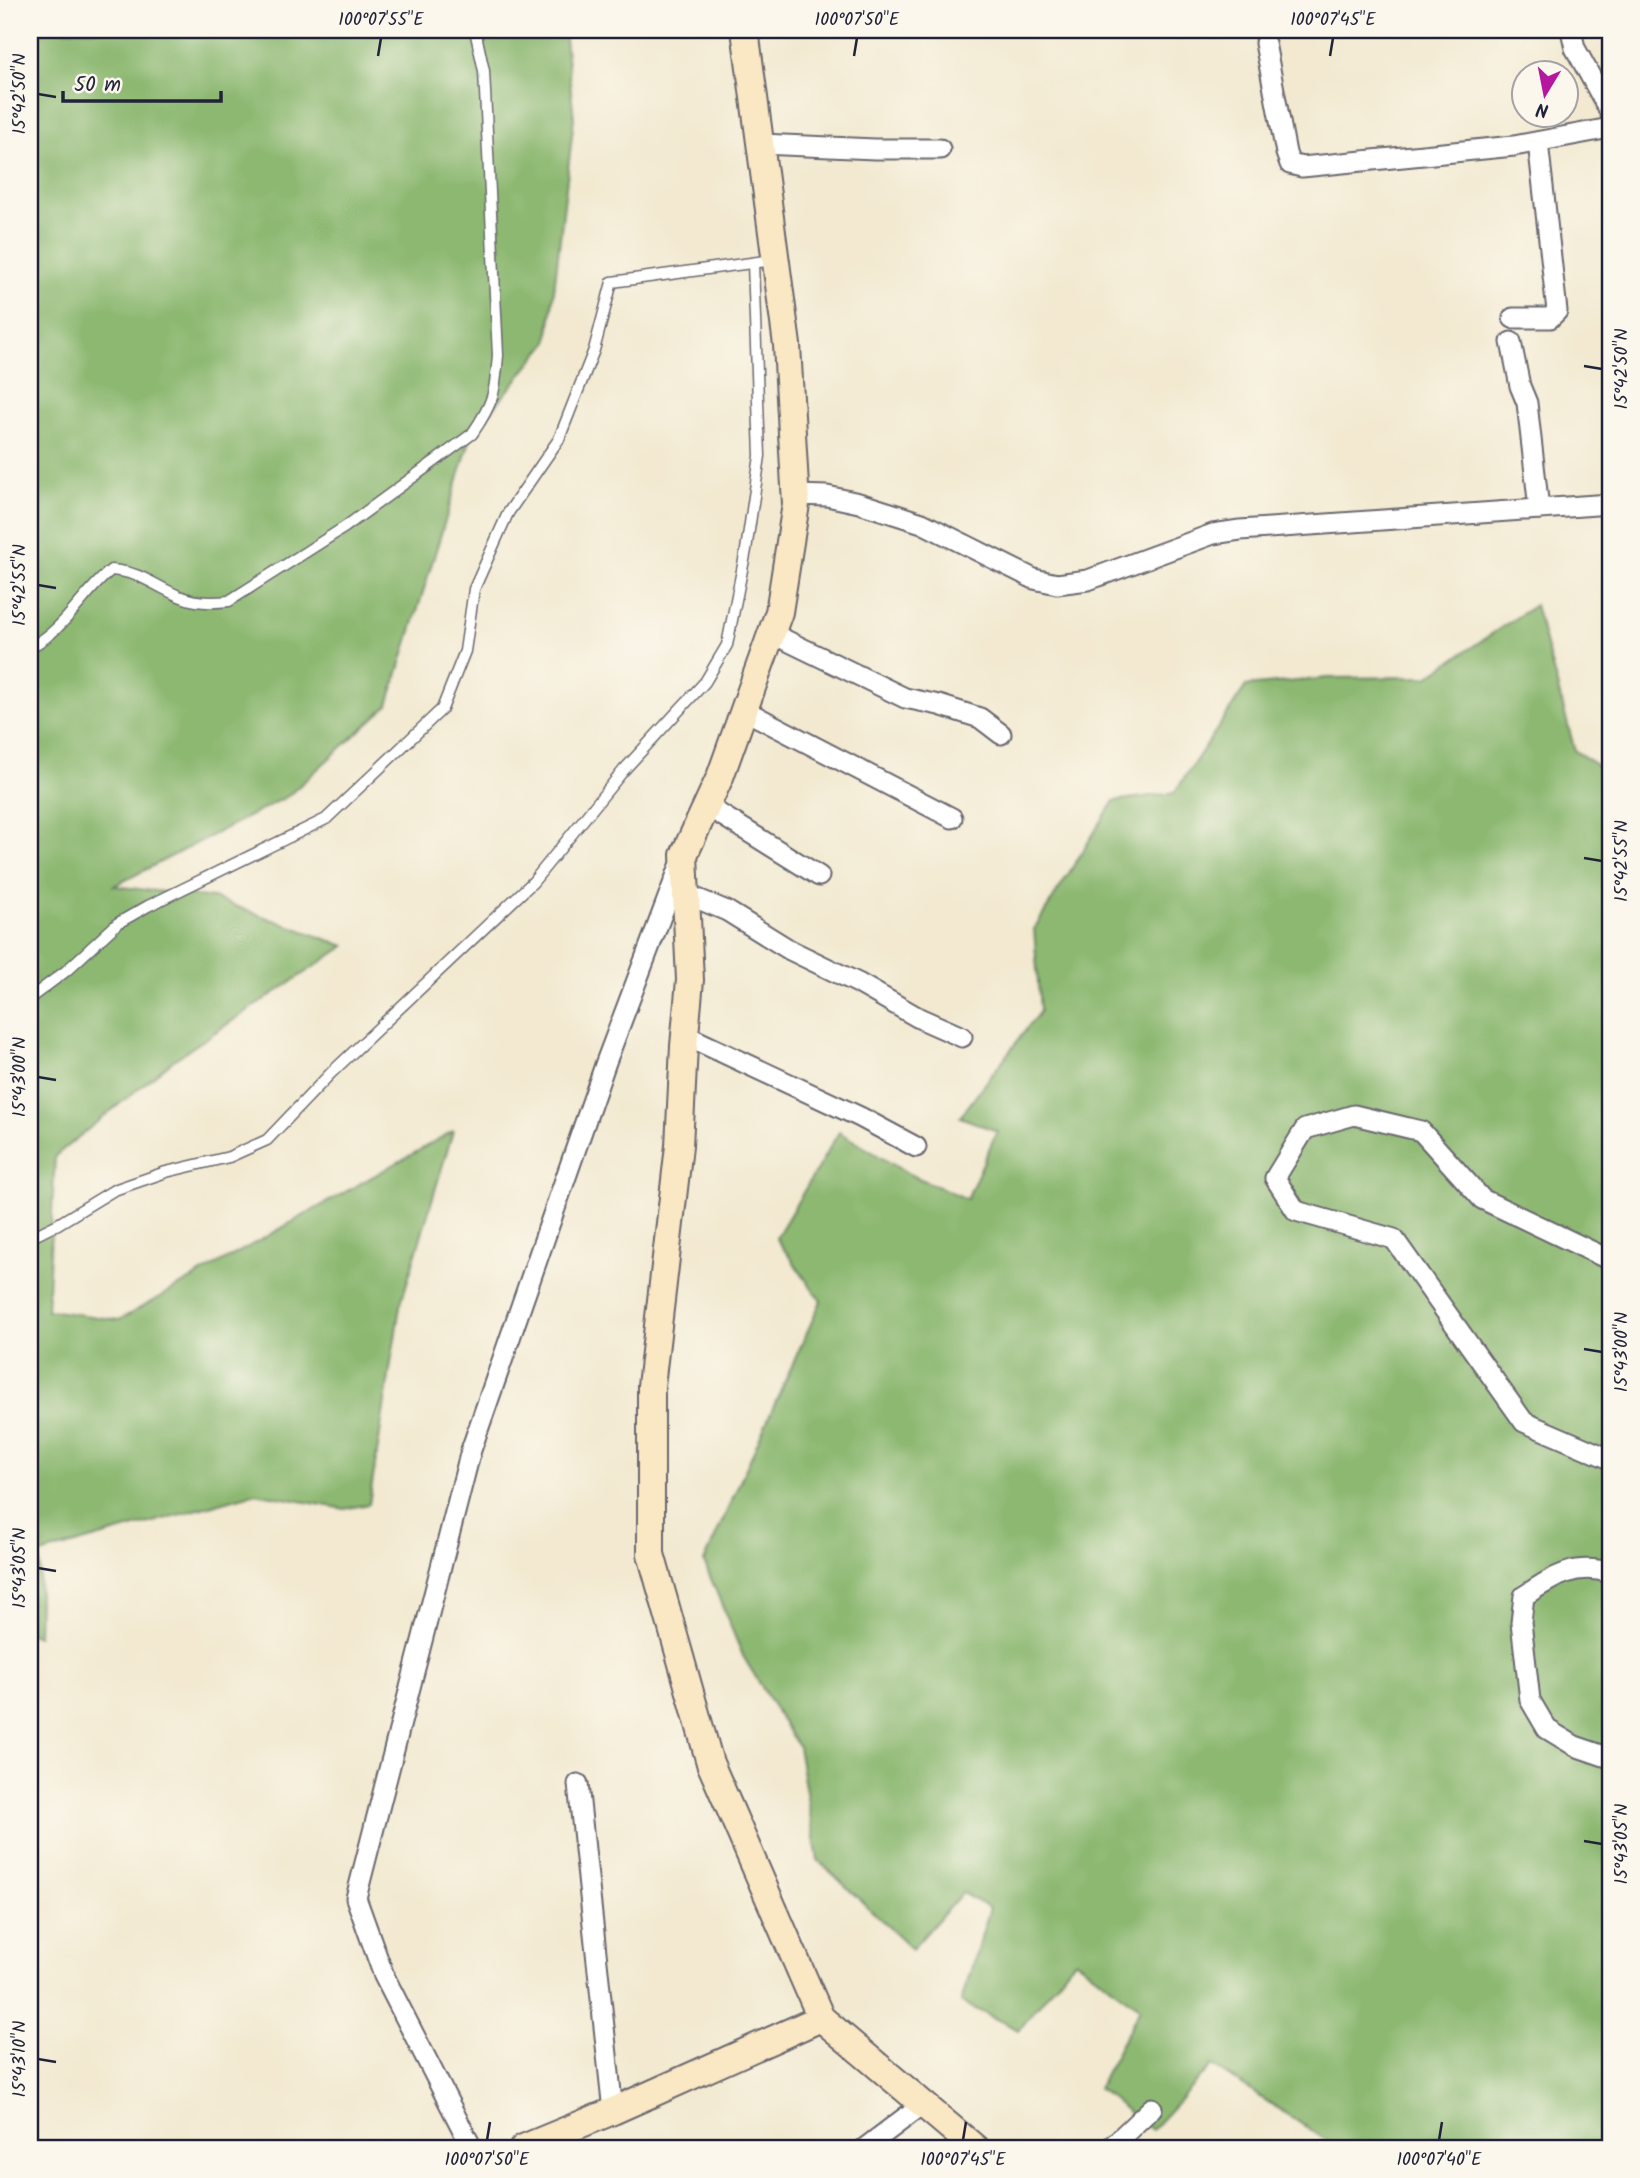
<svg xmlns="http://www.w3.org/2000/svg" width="1640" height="2178" font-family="Kalam,sans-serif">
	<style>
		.forest { fill: #8cb871; stroke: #576d56; stroke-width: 2 }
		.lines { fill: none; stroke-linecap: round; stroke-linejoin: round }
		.lane-casing { stroke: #6b686f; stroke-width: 13 }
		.street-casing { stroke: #6b686f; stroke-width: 23 }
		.secondary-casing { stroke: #6b686f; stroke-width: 30 }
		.lane { stroke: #fff; stroke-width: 10 }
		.street { stroke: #fff; stroke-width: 19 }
		.secondary { stroke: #fae7c3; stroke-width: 26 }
		.ticks { fill: none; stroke: #22223b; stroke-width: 2.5 }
		.neatline { fill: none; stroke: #22223b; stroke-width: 2.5 }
		.ticks-label { font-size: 18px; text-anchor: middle; fill: #22223b }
	</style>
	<rect width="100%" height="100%" fill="#fbf7ec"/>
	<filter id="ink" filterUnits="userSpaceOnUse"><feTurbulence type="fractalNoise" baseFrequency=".0143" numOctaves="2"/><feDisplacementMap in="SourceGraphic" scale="14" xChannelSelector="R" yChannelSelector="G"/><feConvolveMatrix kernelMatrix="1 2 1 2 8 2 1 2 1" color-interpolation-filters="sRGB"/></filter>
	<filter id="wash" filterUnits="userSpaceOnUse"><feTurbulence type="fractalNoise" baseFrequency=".00686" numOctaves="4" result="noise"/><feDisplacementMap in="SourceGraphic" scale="28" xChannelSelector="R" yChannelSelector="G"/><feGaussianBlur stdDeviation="1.57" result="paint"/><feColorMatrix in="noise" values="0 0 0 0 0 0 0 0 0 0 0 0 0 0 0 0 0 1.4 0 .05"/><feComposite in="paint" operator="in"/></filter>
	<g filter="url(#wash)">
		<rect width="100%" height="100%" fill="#f2e9d0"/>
		<g class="forest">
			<polygon points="30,30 564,30 574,118 548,342 472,434 388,705 288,796 114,886 213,898 345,946 175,1059 55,1156 47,1310 119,1320 453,1131 400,1306 369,1504 345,1509 255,1493 40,1554 38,1636 30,1633"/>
			<polygon points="1535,605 1575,751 1610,774 1610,2148 1338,2148 1212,2065 1152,2130 1098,2088 1140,2008 1075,1960 1019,2030 961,2002 990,1908 962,1893 912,1949 818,1860 798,1747 743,1656 704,1562 821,1301 776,1238 839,1132 909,1174 967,1199 997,1131 960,1117 1040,1011 1034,929 1114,801 1174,793 1246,686 1328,678 1427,677"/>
		</g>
	</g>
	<g filter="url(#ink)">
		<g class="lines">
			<defs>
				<g id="lane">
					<polyline points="30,395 30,423"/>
					<path d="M 30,647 C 64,631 83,593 111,570 C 141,572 153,585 179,596 C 195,603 211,603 229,601 L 345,527 L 472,434 C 494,402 495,393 498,355 L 484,71 L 475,30"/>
					<polyline points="30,998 66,971 118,923 148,906 326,819 442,709 465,651 474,589 508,513 559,439 594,350 612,282 773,260"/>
					<polyline points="30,1238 58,1224 114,1190 166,1172 229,1157 267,1140 331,1073 533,882 623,771 705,682 727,645 746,550 760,456 753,263"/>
				</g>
				<g id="street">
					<polyline points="1571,30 1575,48 1610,112"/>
					<polyline points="1265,43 1286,153 1290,164 1302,167 1514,146 1610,128"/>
					<polyline points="761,144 875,149 940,149"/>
					<polyline points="1513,318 1550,318 1557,311 1538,142"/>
					<polyline points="1511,342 1520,386 1527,403 1539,509"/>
					<polyline points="796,495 827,496 859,503 922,523 1034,579 1057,584 1088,580 1213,534 1240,530 1610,504"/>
					<polyline points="771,633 905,698 939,705 980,718 1001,734"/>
					<polyline points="744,710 952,818"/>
					<polyline points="707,806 819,876"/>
					<polyline points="686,894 727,911 790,950 858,983 919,1018 962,1037"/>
					<polyline points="685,1035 860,1117 916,1147"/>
					<polyline points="1610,1260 1482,1199 1421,1131 1354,1115 1305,1129 1275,1178 1296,1211 1394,1239 1524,1422 1610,1459"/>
					<path d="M 1610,1573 C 1575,1562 1553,1577 1524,1596 L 1521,1622 L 1530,1700 L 1547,1729 L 1575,1746 L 1610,1758"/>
					<polyline points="578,1784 613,2111"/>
					<polyline points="472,2148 384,1976 356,1898 471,1450 606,1062 680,866"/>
					<polyline points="865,2148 923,2104"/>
					<polyline points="1110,2148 1152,2108"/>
				</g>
				<g id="secondary">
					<polyline points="745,30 787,345 796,504 779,612 720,777 684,855 690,980 684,1046 679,1146 651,1386 651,1554 710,1763 821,2018 975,2148"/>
					<polyline points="523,2148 613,2111 821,2018"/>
				</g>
			</defs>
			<use href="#lane" class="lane-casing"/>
			<use href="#street" class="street-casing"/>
			<use href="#secondary" class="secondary-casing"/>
			<use href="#lane" class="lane"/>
			<use href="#street" class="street"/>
			<use href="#secondary" class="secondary"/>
		</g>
	</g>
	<path class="ticks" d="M 378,56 L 381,38M 854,56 L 857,38M 1330,56 L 1333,38M 38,94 L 56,97M 1584,366 L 1602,369M 38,585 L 56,588M 1584,858 L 1602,861M 38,1077 L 56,1080M 1584,1349 L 1602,1352M 38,1568 L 56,1571M 1584,1841 L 1602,1844M 38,2059 L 56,2062M 487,2140 L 490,2122M 963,2140 L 966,2122M 1439,2140 L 1442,2122"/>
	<rect width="1640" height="2178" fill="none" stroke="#fbf7ec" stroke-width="77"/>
	<g transform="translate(1545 94) rotate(190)"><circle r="33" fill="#fbf7ec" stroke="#a4a2a5" stroke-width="2"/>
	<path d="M0-5L12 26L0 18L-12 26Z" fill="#b5179e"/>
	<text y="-10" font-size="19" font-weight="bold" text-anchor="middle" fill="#22223b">N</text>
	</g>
	<path d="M63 91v10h158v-10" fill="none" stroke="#22223b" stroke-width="3.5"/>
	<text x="74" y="91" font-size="21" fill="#22223b" stroke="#fbf7ec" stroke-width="5" paint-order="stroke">50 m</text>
	<rect x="38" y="38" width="1564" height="2102" class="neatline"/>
	<g class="ticks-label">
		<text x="381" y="25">100°07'55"E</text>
		<text x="857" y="25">100°07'50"E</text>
		<text x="1333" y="25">100°07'45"E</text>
		<text transform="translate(19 94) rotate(-90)" y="6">15°42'50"N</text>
		<text transform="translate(1621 369) rotate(-90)" y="6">15°42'50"N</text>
		<text transform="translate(19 585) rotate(-90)" y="6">15°42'55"N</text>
		<text transform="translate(1621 861) rotate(-90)" y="6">15°42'55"N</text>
		<text transform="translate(19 1077) rotate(-90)" y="6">15°43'00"N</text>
		<text transform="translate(1621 1352) rotate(-90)" y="6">15°43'00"N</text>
		<text transform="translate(19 1568) rotate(-90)" y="6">15°43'05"N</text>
		<text transform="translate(1621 1844) rotate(-90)" y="6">15°43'05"N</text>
		<text transform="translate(19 2059) rotate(-90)" y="6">15°43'10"N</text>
		<text x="487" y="2165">100°07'50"E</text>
		<text x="963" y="2165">100°07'45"E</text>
		<text x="1439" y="2165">100°07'40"E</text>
	</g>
</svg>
